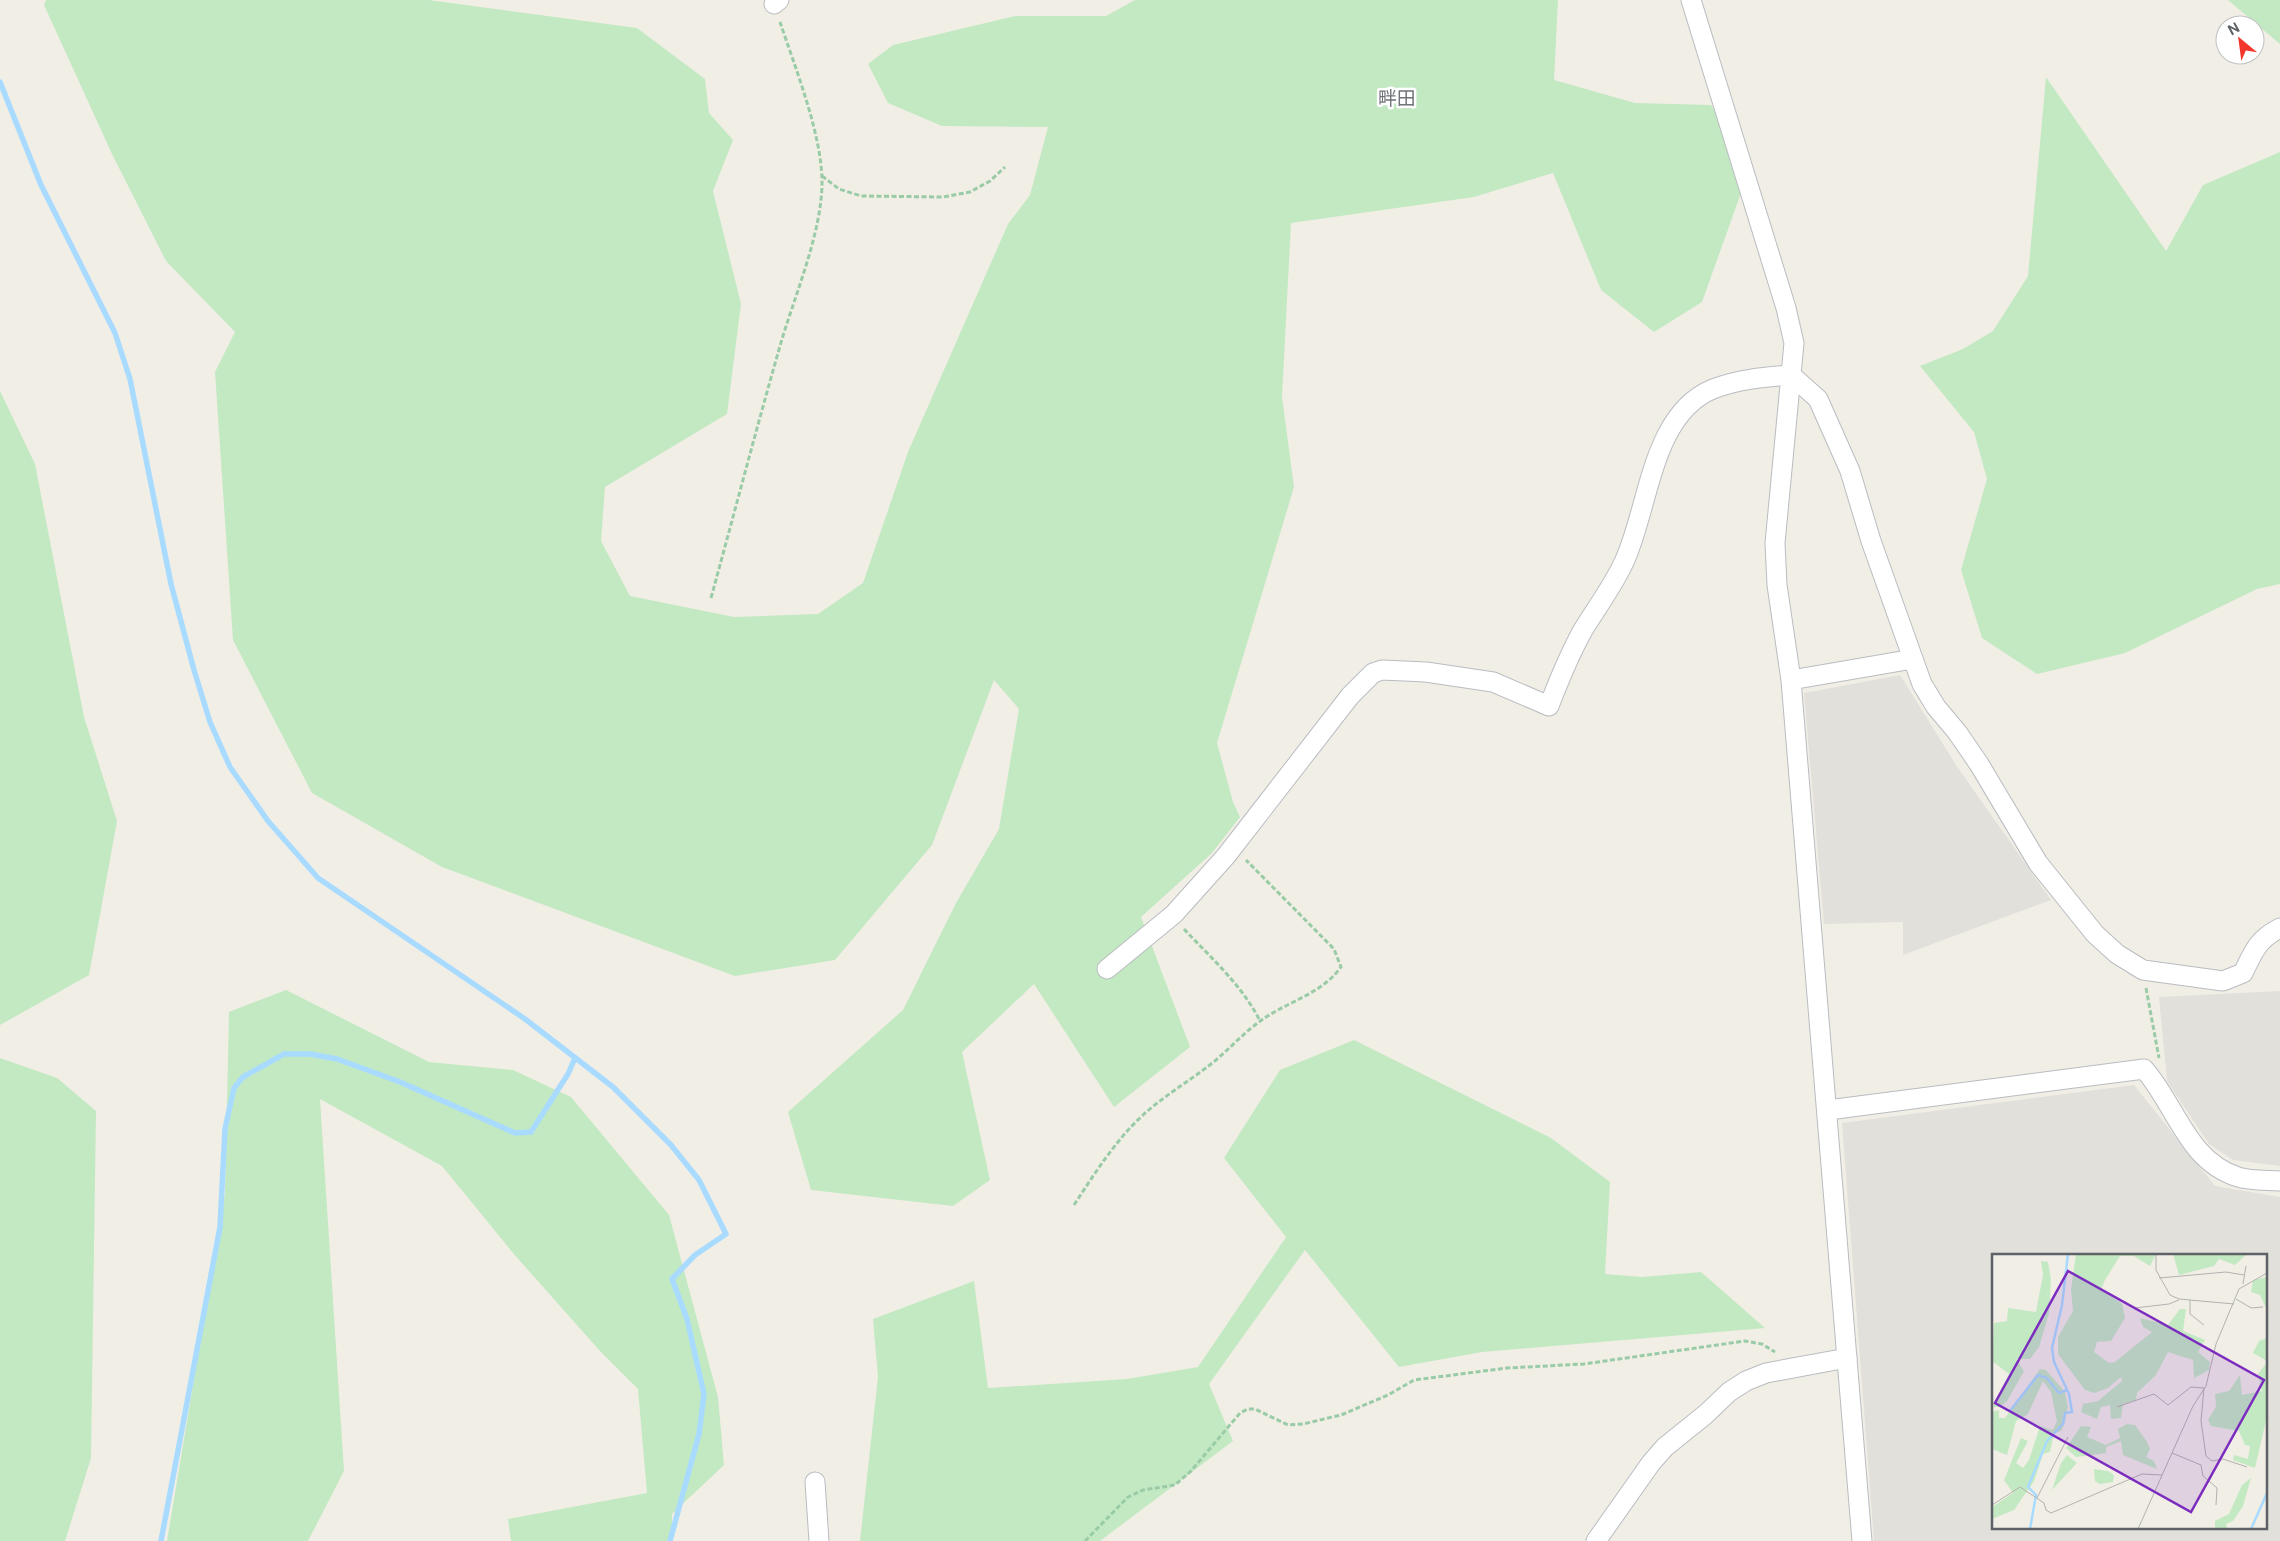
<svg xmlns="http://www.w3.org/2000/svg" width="2280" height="1541" font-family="'Public Sans','Noto Sans JP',sans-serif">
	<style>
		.industrial { fill: #e2e0db; fill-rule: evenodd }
		.green { fill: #c3e9c2 }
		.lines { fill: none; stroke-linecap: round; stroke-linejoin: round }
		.stream { stroke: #a8dbff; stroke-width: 5.5 }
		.minor-casing { stroke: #b9bcc0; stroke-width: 21 }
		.path { stroke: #9acba7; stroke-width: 3; stroke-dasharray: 5 2.5; stroke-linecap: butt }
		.minor { stroke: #fff; stroke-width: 19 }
		.labels { text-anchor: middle; stroke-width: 5; stroke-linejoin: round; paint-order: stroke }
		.quarter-label { font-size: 19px; fill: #6f7479; stroke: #fff }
		.inset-river { fill: none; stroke: #a8dbff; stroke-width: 2.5 }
		.inset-road { fill: none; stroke: #b2b2af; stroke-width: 1 }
		.view { fill: #7b2cbf; fill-opacity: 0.15; stroke: #7b2cbf; stroke-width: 2.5 }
		.inset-edge { fill: none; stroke: #5e6267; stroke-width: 2.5 }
	</style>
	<rect width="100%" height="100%" fill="#f1eee6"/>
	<g class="industrial">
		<polygon points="1900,675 1956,765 2051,900 1903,955 1903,922 1824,924 1804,693"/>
		<polygon points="2280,991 2280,1166 2233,1160 2209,1144 2167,1081 2159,997"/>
		<path d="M 2134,1085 L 2215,1186 L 2280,1197 L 2280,1541 L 1874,1541 L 1842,1123 ZM 1994,1255 L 2266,1255 L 2266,1527 L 1994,1527 Z"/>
	</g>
	<g class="green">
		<polygon points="46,0 429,0 637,28 705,79 709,113 733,140 713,191 741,304 727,414 605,487 601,541 630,596 734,617 818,614 863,583 908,452 1008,224 1030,195 1048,127 942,126 888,103 868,64 893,45 1015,16 1106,16 1135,0 1558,0 1554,80 1635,103 1711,105 1743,153 1746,179 1702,302 1654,332 1601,290 1553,173 1474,197 1291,223 1282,397 1294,487 1217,743 1233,802 1240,817 1212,853 1141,917 1190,1047 1114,1107 1034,984 962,1052 990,1180 953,1206 811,1190 788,1112 903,1010 956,903 999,829 1019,709 994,680 932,845 835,960 735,976 442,867 312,793 233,640 215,372 235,332 166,261 112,154 44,5"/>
		<polygon points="2228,0 2280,0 2280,44"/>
		<polygon points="2046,77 2166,251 2203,185 2280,152 2280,584 2257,589 2125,653 2037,674 1982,638 1961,570 1987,479 1974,432 1920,366 1963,349 1993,331 2028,276"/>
		<polygon points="0,391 35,464 84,717 117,821 89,975 0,1025"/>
		<polygon points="286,990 429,1062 513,1070 571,1097 669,1215 718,1397 724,1465 672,1514 672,1541 511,1541 508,1519 647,1493 638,1389 599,1350 513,1253 442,1166 320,1099 344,1471 308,1541 167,1541 225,1194 229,1012"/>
		<polygon points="1354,1040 1551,1138 1610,1182 1605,1274 1642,1277 1701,1272 1765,1328 1482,1352 1399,1367 1305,1250 1209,1384 1233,1441 1100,1541 860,1541 878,1377 873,1319 974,1281 988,1388 1127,1379 1198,1367 1286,1237 1224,1158 1280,1070"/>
		<polygon points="0,1058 57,1078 96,1111 91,1458 65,1541 0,1541"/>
	</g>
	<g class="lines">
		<g class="stream">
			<polyline points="0,82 41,185 115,333 130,379 171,584 194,670 210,722 230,767 268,821 318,878 525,1019 613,1087 671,1145 699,1180 726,1234 695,1255 672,1279 687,1319 704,1394 699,1434 670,1541"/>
			<polyline points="161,1541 220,1227 225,1129 234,1088 243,1077 284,1054 310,1054 337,1059 400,1082 515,1133 531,1132 568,1074 575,1058"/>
		</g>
		<defs>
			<g id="minor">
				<polyline points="1691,0 1786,308 1794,343 1775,543 1777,585 1791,680 1862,1541"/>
				<polyline points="774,4 779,0"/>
				<polyline points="1791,680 1913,659"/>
				<path d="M 1107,969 L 1174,914 L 1226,856 L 1350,696 L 1373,673 L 1382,670 L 1426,672 L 1493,682 L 1549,706 C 1559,680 1569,655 1583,630 C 1597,607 1613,586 1624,562 C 1649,509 1651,414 1713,389 C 1738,379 1765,377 1791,375 L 1818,399 L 1850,471 L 1871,541 L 1922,684 L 1936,707 L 1957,732 L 1979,764 L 2038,863 L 2095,934 L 2117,954 L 2143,970 L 2223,981 L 2243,973 C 2254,951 2257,940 2280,928"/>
				<path d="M 1828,1110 L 2144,1069 C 2176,1105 2187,1161 2238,1177 C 2250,1181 2267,1180 2280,1181"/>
				<polyline points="815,1482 819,1541"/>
				<polyline points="1596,1541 1651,1463 1665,1447 1706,1414 1729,1392 1746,1381 1766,1373 1847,1358"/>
			</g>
		</defs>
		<use href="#minor" class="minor-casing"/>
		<g class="path">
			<polyline points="822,176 839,189 861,196 943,197 970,192 990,181 1005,167"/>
			<path d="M 711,598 C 734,514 756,430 780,346 C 794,297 822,233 822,182 C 822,135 795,67 780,22"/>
			<path d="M 1184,929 C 1211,958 1242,985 1260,1021"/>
			<polyline points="2146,988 2159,1058"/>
			<path d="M 1074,1205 C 1095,1173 1115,1141 1143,1115 C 1166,1094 1193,1079 1216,1060 C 1231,1047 1244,1033 1259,1022 C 1285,1002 1321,995 1341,967 L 1334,949 L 1246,860"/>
			<polyline points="1085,1541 1128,1497 1143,1490 1175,1485 1191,1471 1240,1413 1248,1409 1255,1409 1288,1425 1303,1424 1341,1415 1388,1395 1414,1380 1507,1368 1584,1364 1745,1341 1762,1344 1775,1352"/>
		</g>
		<use href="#minor" class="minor"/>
	</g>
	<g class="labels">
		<g class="quarter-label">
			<text x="1397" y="105">畔田</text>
		</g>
	</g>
	<g transform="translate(1992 1254)">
		<rect width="275" height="275" fill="#f1eee6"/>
		<path d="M 84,0 L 164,0 L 158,12 L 142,2 L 128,2 L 113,26 L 109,35 L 130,50 L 133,64 L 119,87 L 105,88 L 102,98 L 117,109 L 123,108 L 160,78 L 151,73 L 148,64 L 176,71 L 188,55 L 194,55 L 191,77 L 213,86 L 206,98 L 218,108 L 217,116 L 202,124 L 201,106 L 176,98 L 164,121 L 145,139 L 144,146 L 131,150 L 129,164 L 119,165 L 118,151 L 109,153 L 105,165 L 89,158 L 91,150 L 106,147 L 130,127 L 129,123 L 116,134 L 102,139 L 93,136 L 66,100 L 66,83 L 81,57 L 79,36 ZM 181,0 L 255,0 L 243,11 L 227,5 L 222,12 L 187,21 ZM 49,7 L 56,8 L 59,26 L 57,59 L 47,93 L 38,105 L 24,105 L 32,117 L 15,147 L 8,153 L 0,153 L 17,120 L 0,107 L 2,69 L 15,67 L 16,54 L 44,58 L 51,21 ZM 275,23 L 275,56 L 268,41 L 259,38 L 261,26 ZM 275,84 L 275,107 L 261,99 L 267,87 ZM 275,108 L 275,162 L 263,214 L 241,206 L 242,201 L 256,205 L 258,192 L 253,191 L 247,177 L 219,172 L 216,166 L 224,153 L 223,140 L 237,137 L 248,121 L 250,141 L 270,137 L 266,120 ZM 48,115 L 54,116 L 73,138 L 76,153 L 72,171 L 69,177 L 62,179 L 58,198 L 51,200 L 42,227 L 22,256 L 0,265 L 0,253 L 21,239 L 12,226 L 29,184 L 36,187 L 24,209 L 31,214 L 37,206 L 48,172 L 61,176 L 65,167 L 59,138 L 51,127 L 36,160 L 24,167 L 15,201 L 0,195 L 0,158 L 7,156 L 7,164 L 13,164 ZM 135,170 L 143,171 L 155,188 L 158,195 L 154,203 L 162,207 L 165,215 L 131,201 L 129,187 L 114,193 L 114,199 L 92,202 L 84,203 L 74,194 L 89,172 L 99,173 L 95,183 L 114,191 L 128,184 L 126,175 ZM 75,201 L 85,209 L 60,236 L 69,209 ZM 102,215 L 116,217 L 122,221 L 121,228 L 108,230 L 103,227 ZM 259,224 L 251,252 L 241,267 L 234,270 L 235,275 L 223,275 L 223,267 L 237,260 L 250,231 Z" fill="#c3e9c2"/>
		<path class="inset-river" d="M 17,158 L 46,121 L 55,124 L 67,139 L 75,136M 38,275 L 44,241 L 36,233 L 55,187 L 71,170 L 73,159 L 80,158 L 77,140 L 62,108 L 60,94 L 70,51 L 76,0M 259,275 L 275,239"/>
		<path class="inset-road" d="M 164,0 L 164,16 L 178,41 L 187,45 L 242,50M 167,24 L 234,18 L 252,21M 251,30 L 254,12M 244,45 L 259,54 L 271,53M 198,46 L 198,60 L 212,71M 143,54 L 177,50 L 187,46M 125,153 L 162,140 L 176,151 L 199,133 L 212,134 L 209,167 L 214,202 L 220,207 L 231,205 L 255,213M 180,199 L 209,211 L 211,222 L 225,234 L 224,251M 45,244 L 76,183M 0,251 L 28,233 L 52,249 L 54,256 L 59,259 L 150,220 L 170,221M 146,275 L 201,152 L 214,132 L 224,90 L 247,35 L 275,19"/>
		<path class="view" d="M 76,17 L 272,126 L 199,258 L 3,149 Z"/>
		<rect width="275" height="275" class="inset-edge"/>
	</g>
	<g transform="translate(2240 40) rotate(331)"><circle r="24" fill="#ffffff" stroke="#bfc0c2"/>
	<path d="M0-4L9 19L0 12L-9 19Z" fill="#f2362b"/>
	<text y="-8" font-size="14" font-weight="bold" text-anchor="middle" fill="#5e6267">N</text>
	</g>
</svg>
